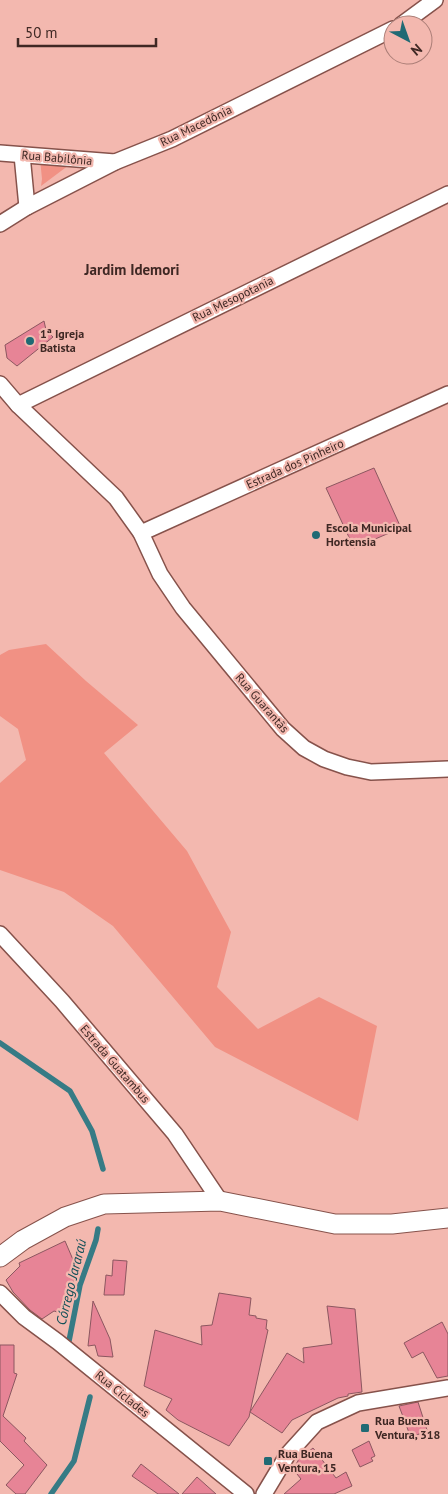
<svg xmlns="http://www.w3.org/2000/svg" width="448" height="1494" font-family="'PT Sans',sans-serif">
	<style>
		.green { fill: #f19184 }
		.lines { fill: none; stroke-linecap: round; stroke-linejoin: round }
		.stream { stroke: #367b85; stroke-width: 5.5 }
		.building { fill: #e78496; stroke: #8c5760 }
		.minor-casing { stroke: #86524b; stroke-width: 18 }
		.tertiary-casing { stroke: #86524b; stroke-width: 21 }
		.minor { stroke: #fff; stroke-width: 15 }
		.tertiary { stroke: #fff; stroke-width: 19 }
		.poi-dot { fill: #206a74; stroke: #f3b8af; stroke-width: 2 }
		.labels { text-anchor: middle; stroke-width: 4.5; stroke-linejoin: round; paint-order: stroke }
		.street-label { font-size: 12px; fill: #3f2824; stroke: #f3b8af }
		.poi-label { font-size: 12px; font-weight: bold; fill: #3f2824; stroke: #f3b8af; text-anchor: start }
		.water-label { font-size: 14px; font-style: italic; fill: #125058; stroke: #f3b8af }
		.quarter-label { font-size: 15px; font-weight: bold; fill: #3f2824; stroke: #f3b8af }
	</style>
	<rect width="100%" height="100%" fill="#f3b8af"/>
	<g class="green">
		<polygon points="40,159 73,162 41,186 42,179"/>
		<polygon points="46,644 86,681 138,725 104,753 187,851 231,932 217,987 258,1029 319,997 377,1026 358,1121 215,1047 113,926 64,892 0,870 0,783 26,760 18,729 0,716 0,655 9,650"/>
	</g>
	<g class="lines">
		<g class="stream">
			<polyline points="0,1043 70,1091 92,1131 103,1169"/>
			<polyline points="69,1341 80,1285 96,1240 98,1229"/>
			<polyline points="51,1494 74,1461 90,1397"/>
		</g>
	</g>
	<g class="building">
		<polygon points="44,321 46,330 53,337 17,366 7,358 5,345"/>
		<polygon points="374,468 401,528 354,548 326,488"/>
		<polygon points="65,1241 77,1269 64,1314 54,1311 42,1319 30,1310 13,1292 6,1280 20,1266 19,1263"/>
		<polygon points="113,1260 127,1261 124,1295 104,1295 106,1275 112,1276"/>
		<polygon points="219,1293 251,1298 249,1315 256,1316 256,1318 267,1320 266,1329 268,1330 249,1417 229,1446 178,1420 166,1410 172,1399 144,1386 155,1330 202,1345 201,1326 212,1325"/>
		<polygon points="93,1301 110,1339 113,1357 98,1356 95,1345 88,1346"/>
		<polygon points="327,1306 355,1309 362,1392 348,1394 348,1396 338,1398 292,1420 282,1433 250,1412 287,1353 304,1363 303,1348 332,1344"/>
		<polygon points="442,1322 448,1334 448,1376 437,1378 423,1352 412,1358 404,1343"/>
		<polygon points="0,1345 14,1345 14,1373 17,1374 3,1416 26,1438 24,1441 47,1465 25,1494 16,1494 6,1485 24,1465 0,1441"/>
		<polygon points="418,1402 427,1430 411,1438 399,1406"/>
		<polygon points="369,1441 375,1456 371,1458 373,1461 360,1467 352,1450"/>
		<polygon points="313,1448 336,1478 346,1472 352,1486 334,1494 284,1494 301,1479 293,1469 298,1461 298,1456 303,1456"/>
		<polygon points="141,1464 179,1494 158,1494 132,1476"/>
		<polygon points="197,1477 216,1494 182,1494"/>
	</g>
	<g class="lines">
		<defs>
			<g id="minor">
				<polyline points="401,25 435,0"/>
				<polyline points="0,153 115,162"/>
				<polyline points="22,155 27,207"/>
				<polyline points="0,224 27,207 115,162 172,139 393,29"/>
				<polyline points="0,384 18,405 116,498 141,533 160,574 183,608 283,729 304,748 324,759 347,767 371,772 448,769"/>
				<polyline points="18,405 448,194"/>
				<polyline points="141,533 448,394"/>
				<polyline points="0,934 62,1001 175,1134 220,1201"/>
				<polyline points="0,1293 24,1317 58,1342 246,1494"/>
				<polyline points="264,1494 288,1454 317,1422 358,1403 448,1388"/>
			</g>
			<polyline id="tertiary" points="0,1257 23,1240 65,1217 104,1204 220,1201 335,1224 392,1224 448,1218"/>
		</defs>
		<use href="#minor" class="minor-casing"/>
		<use href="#tertiary" class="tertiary-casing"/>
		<use href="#minor" class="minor"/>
		<use href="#tertiary" class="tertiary"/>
	</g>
	<g class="poi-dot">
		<circle cx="30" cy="341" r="5"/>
		<circle cx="316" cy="535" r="5"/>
		<rect x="360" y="1423" width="10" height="10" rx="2.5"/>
		<rect x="263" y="1456" width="10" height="10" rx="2.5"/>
	</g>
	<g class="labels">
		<g class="street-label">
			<text transform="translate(196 126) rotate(-26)" y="4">Rua Macedônia</text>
			<text transform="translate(57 158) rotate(5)" y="4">Rua Babilônia</text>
			<text transform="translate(233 299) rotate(-26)" y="4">Rua Mesopotania</text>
			<text transform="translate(295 464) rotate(-24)" y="4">Estrada dos Pinheiro</text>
			<text transform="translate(262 703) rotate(49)" y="4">Rua Guarantãs</text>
			<text transform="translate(115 1064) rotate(49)" y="4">Estrada Guatambus</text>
			<text transform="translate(122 1394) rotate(39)" y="4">Rua Ciclades</text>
		</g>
		<g class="poi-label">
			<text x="40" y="338">1ª Igreja<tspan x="40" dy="14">Batista</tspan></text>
			<text x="326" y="532">Escola Municipal<tspan x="326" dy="14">Hortensia</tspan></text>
			<text x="375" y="1425">Rua Buena<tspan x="375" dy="14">Ventura, 318</tspan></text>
			<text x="278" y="1458">Rua Buena<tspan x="278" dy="14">Ventura, 15</tspan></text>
		</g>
		<g class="water-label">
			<text transform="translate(71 1282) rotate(-76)" y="5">Córrego Jararaú</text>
		</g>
		<g class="quarter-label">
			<text x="132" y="275">Jardim Idemori</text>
		</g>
	</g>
	<g transform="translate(408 40) rotate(139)"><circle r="24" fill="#f3b8af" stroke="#ab7e77"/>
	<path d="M0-4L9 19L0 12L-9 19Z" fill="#206a74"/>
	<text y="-8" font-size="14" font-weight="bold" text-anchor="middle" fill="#3f2824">N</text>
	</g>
	<path d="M18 38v8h138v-8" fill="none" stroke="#3f2824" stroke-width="2.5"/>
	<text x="25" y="38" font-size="15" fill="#3f2824" stroke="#f3b8af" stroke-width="4" paint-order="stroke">50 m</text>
</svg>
